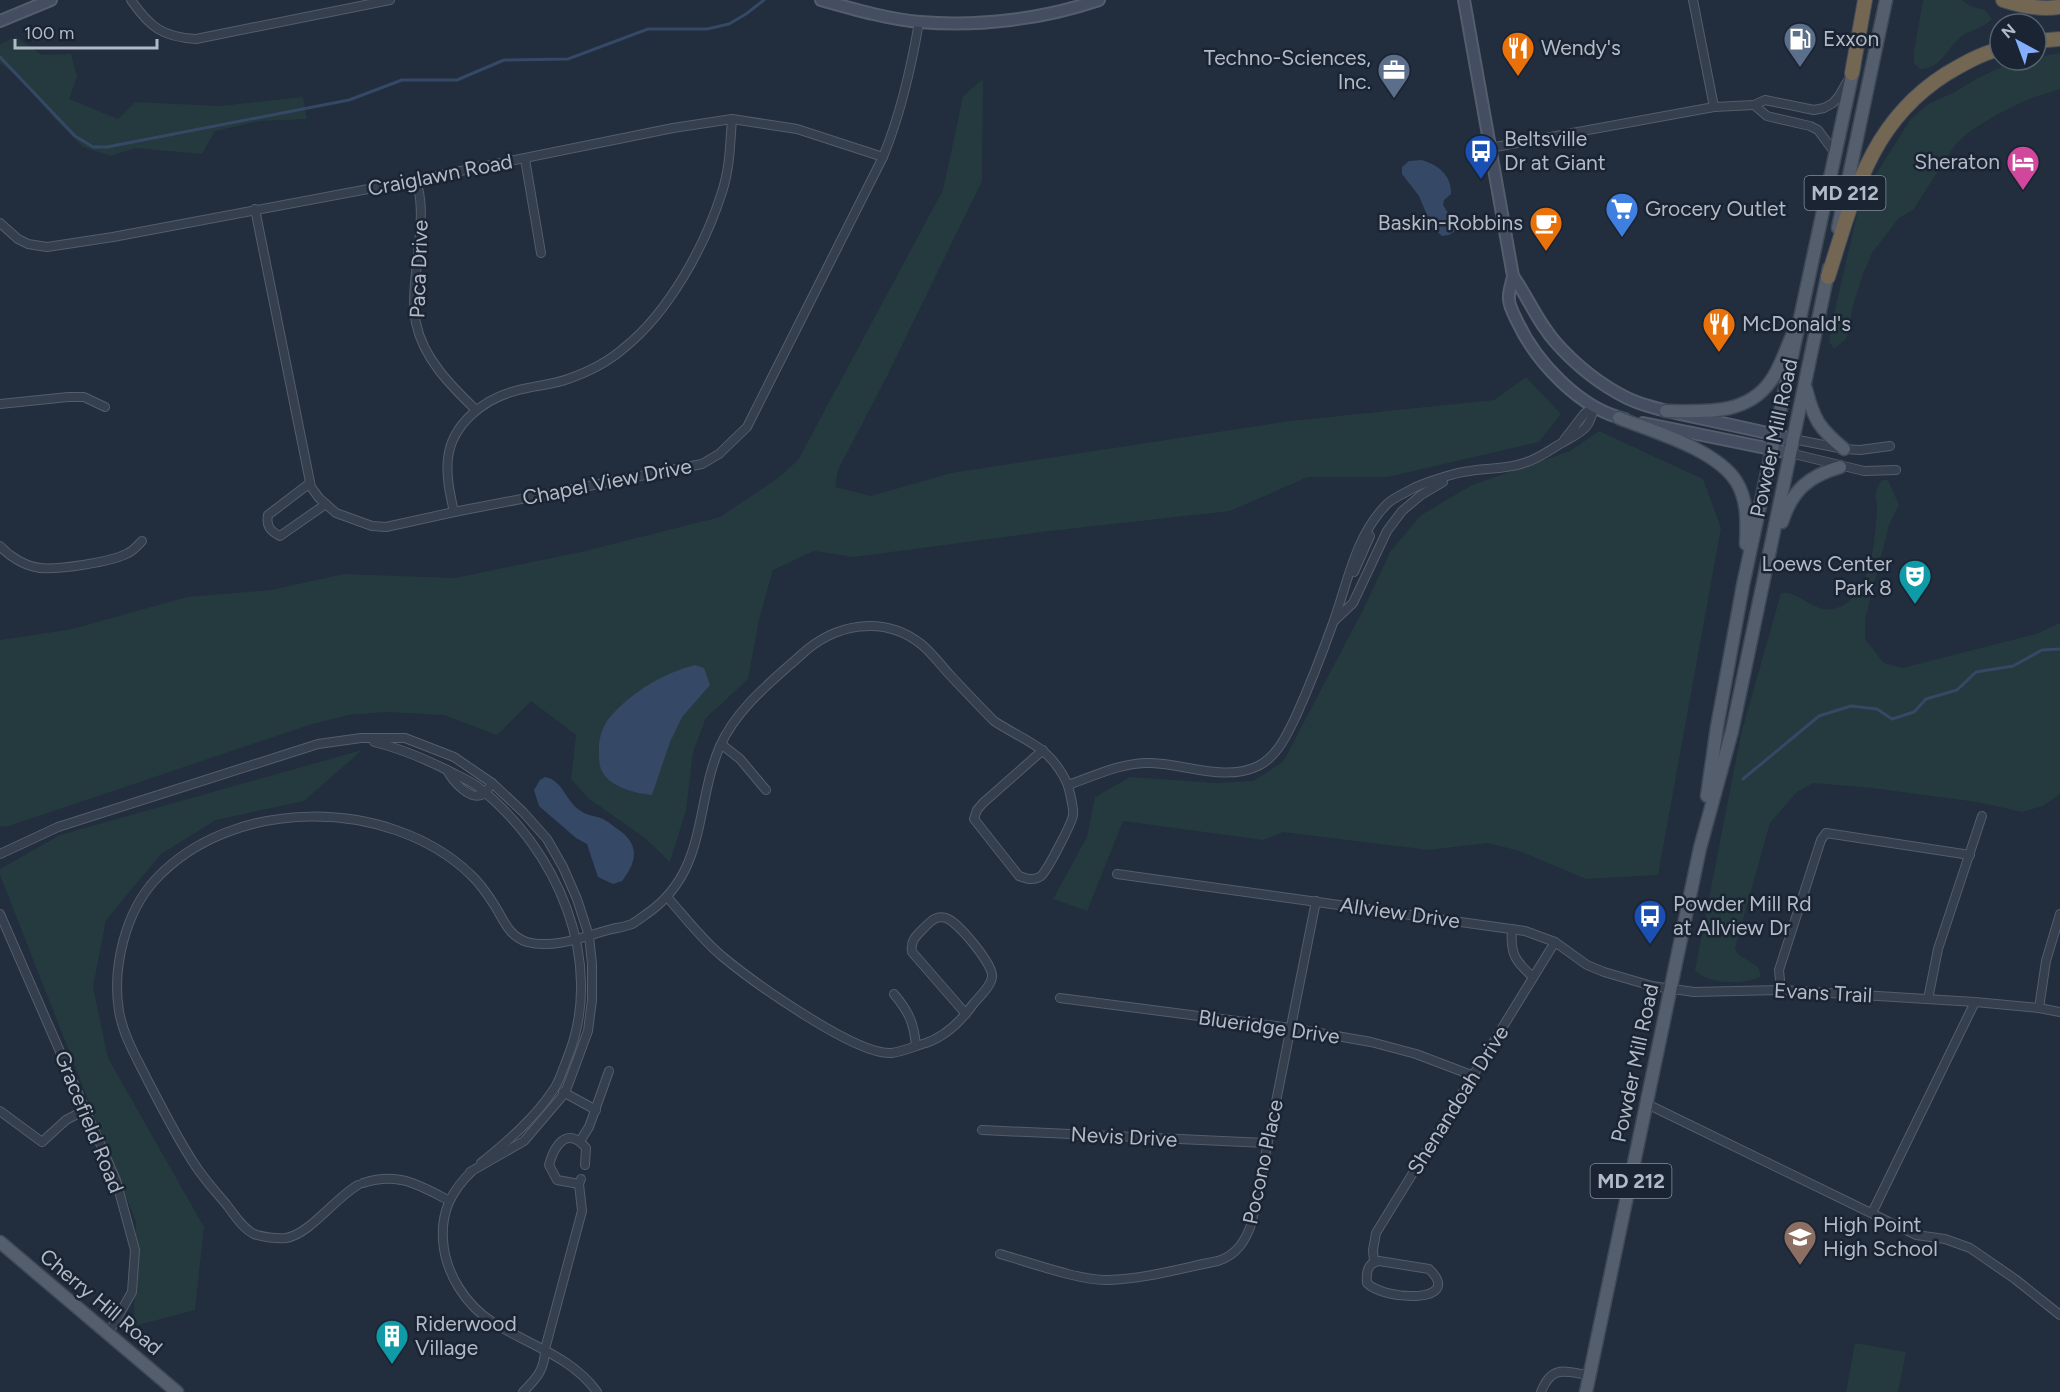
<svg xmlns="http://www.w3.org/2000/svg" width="2060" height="1392" font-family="Figtree,sans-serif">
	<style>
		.green { fill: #243a3e }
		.water { fill: #354865 }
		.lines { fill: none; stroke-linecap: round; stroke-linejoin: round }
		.stream { stroke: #354865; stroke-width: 3 }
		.street-casing { stroke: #545d6b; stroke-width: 10 }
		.secondary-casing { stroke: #545d6b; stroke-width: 14 }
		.primary-casing { stroke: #3f4856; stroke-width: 15 }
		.highway-casing { stroke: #414a58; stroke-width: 16 }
		.street { stroke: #363f4d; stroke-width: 8 }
		.secondary { stroke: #444e60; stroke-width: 10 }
		.primary { stroke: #545e6d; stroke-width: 12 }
		.highway { stroke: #736753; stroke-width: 14 }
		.labels { text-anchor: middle; stroke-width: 5; stroke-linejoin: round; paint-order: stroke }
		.shield { fill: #1b2432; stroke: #858d9b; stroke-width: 1.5 }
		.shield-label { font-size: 20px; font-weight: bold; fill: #b2bac8 }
		.poi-label { font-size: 21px; fill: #b2bac8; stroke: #1b2432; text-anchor: start }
		.street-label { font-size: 21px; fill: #b2bac8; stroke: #1b2432 }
	</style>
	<rect width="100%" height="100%" fill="#222d3d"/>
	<g class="green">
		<path d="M 1923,0 L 1962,0 L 1970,6 L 1985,10 L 1992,19 C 1984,28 1973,29 1963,35 C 1948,46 1940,71 1920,69 L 1914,63 L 1914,52 Z"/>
		<polygon points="16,37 42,55 71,54 77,77 69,99 118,119 135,102 220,106 303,97 307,119 260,121 215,131 202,154 135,148 111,156 83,147 54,118 19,78 0,63 0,44"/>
		<polygon points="2060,53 2060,89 2029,99 1996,115 1969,132 1955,145 1913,210 1899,218 1872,253 1862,277 1852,309 1850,329 1846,339 1834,349 1829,342 1832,322 1861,198 1910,120 1928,104 1953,93 1976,79 2006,65 2023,60 2036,60 2036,57"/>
		<polygon points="983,79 982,181 886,378 838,470 835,487 871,496 951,473 1290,421 1494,400 1526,377 1561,414 1539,442 1388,477 1308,477 1230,511 1049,531 854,557 814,551 773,570 759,620 748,679 706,718 693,752 686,810 670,862 646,839 588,798 571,779 576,735 531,701 497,735 444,715 387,712 349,715 309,725 6,827 0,826 0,640 72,629 187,597 271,590 344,574 455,578 585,551 720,517 778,478 798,460 943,190 963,96"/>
		<polygon points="1599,431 1703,479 1721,528 1658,875 1586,879 1519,851 1488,843 1429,850 1283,832 1263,840 1123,821 1087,911 1053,899 1087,837 1095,797 1130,777 1217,783 1253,781 1283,762 1364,608 1390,552 1421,515 1472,485 1570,451"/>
		<path d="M 1882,480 L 1888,480 L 1899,505 L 1889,525 L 1865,620 L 1865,639 L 1884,663 L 1902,668 L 2036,634 L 2060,623 L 2060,794 L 2043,806 L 2022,812 L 1977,802 L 1872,788 L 1813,783 L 1797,792 L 1770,823 L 1735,948 L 1739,955 L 1758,967 L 1761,976 C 1746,986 1706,984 1695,970 L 1741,734 L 1781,593 C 1800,591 1812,612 1832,609 C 1871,603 1876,537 1877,506 C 1877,501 1875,496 1876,492 C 1877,488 1880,483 1882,480 Z"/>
		<polygon points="362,750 304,801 216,820 161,854 106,920 93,987 108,1058 204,1227 195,1310 134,1326 136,1222 0,875 0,869 60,835"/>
		<polygon points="1855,1343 1906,1352 1898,1392 1846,1392"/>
	</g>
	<g class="water">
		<path d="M 1421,160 C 1437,164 1452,175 1451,194 L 1444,200 L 1443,205 L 1455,224 L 1455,231 L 1449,235 L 1442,236 L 1432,227 L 1419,196 L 1402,174 L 1402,167 L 1409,161 Z"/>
		<path d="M 695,665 L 704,668 L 710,685 L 682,717 L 670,742 L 652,795 C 635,793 608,787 601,769 C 599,764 599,756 599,751 C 598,740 603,725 610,717 C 632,692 663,673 695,665 Z"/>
		<path d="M 545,777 C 562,780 566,800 578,809 C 586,816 594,815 603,819 C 609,822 614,827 619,830 C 640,845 637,862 622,881 L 613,884 L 598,877 L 587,844 L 576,838 L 539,806 L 534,790 L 540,780 Z"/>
	</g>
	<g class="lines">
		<g class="stream">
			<polyline points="0,57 75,136 93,147 107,147 349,100 402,80 457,80 504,60 568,59 648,29 707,29 729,24 746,14 764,0"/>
			<polyline points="1743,779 1819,716 1851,706 1877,709 1892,719 1914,712 1926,699 1957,690 1976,672 2013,666 2042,650 2060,649"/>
		</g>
		<defs>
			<g id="street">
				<path d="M 131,0 C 150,27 162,37 196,39 L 390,0"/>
				<polyline points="1693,0 1714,107"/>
				<polyline points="1754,105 1767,116 1810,126 1818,130 1835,153"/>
				<polyline points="1490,148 1714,107 1754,105 1765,100 1814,110 1824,108 1833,103 1839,96 1847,82"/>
				<polyline points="525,159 541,253"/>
				<path d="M 416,180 C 423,202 421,222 419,244 C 417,269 411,299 416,323 C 423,358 451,386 476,410"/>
				<path d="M 255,209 L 311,487 L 319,498 L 336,513 L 372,526 L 386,527 L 454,512 L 702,464 L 719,454 L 747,427 L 883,157 C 901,113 911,69 919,22"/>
				<polyline points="0,223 18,239 28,244 47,247 113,237 416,180 673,128 732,119 797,129 883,157"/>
				<polyline points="0,404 68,397 84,397 105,407"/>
				<polyline points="1793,439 1844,449 1860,450 1890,446"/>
				<polyline points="1564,440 1584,414 1594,406"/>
				<polyline points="1790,453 1864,471 1896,470"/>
				<path d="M 310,483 L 268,515 C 266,526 270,531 280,536 L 326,504"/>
				<path d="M 454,512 C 450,494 446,477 448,458 C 452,424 484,399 515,391 C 532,386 552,385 568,379 C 588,372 608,362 624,348 C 669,312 705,246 722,192 C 730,168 730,144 732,119"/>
				<path d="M 0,546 C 10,557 25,566 40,568 C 58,570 112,562 128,553 C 133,551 138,545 142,541"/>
				<polyline points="1354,572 1370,536"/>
				<polyline points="1335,620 1353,603 1387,531 1402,511 1421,495 1443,482"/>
				<path d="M 374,742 C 403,749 426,759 453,773 C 461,777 470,781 477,786 C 557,848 607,962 567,1059 C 563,1069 560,1080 554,1089 C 535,1118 508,1141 481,1163"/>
				<polyline points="721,744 740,759 766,790"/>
				<path d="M 447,770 C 452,780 470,802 484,794 C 487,791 490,786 492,783"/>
				<path d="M 1068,785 C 1094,776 1122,762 1151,763 C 1186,764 1225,782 1258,766 C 1277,757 1288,733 1296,716 C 1310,685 1322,654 1333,623 C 1348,582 1355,536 1387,504 C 1393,498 1403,494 1410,490 C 1422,483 1457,472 1470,471 C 1489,468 1507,469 1524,463 C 1538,459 1548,451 1560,444 C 1580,432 1590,431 1594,406"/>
				<polyline points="0,854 58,827 318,744 361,738 405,738 454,757 492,783 523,812 547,839 563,867 577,899 589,936 592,964 592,1000 588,1031 565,1093 524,1141 470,1172"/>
				<polyline points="1117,874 1525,931 1555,942 1587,965 1604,972 1652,986 1694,992 1781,990 1975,1002 2039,1008 2060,1012"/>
				<path d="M 667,897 C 685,917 702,940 723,957 C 752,981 855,1055 891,1053 C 902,1052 915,1046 926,1043 C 946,1036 962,1020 974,1003 C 980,996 991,986 992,977 C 994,965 958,922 946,918 C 935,915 930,922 923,929 C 916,936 910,941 912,952 L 966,1014"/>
				<polyline points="0,914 116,1180 135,1250 132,1292 108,1334"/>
				<path d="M 1512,929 C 1510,954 1515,961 1533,977"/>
				<polyline points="1781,990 1779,970 1821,840 1826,833 1970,855"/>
				<path d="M 894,994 C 909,1012 914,1023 916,1046"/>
				<polyline points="1060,998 1291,1028 1371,1042 1416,1054 1474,1076"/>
				<polyline points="1928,999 1938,949 1982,816"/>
				<polyline points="2039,1008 2046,961 2060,914"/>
				<polyline points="563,1092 596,1110"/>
				<polyline points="1647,1104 1916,1235 1945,1239 1970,1248 2015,1279 2060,1315"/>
				<polyline points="0,1111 42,1142 66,1120 85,1110"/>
				<polyline points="982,1130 1266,1143"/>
				<polyline points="580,1141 589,1127 609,1071"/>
				<path d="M 472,1171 C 452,1190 441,1211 443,1240 C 445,1273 466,1306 494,1323 C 529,1345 572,1357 597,1392"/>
				<path d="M 581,1179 L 579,1184 L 557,1180 L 549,1165 C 554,1146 567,1125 586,1148 L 585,1165"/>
				<path d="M 363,1183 C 398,1172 417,1184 448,1200"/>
				<path d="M 358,1185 C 335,1198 310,1234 286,1238 C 277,1239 262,1237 254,1234 C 242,1228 234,1214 226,1204 C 215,1191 204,1179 195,1165 C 177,1138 162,1108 147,1079 C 136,1057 123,1035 119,1011 C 112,968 125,913 155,880 C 232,796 389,797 470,874 C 480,883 488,895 495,906 C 504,921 509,936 527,942 C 553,949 583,937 608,930 C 615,928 625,927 632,924 C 637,921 641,918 645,915 C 708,873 694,807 720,746 C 737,708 771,682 801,655 C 834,624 883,614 921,644 C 931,652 940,664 949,674 C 964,690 979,706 994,721 C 1026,742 1049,745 1067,783 C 1069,788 1074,809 1073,815 C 1072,823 1047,871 1041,876 C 1034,881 1027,879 1019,876 L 974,819 L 977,810 L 983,803 L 1043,750"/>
				<polyline points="1872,1213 1975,1002"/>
				<path d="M 1000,1254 C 1029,1262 1080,1281 1108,1280 C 1145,1279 1182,1268 1218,1261 C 1237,1255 1246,1240 1252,1222 L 1316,901"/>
				<path d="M 1379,1261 L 1429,1269 C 1465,1304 1384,1301 1367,1283 C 1366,1273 1367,1263 1379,1261 Z"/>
				<polyline points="1374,1262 1373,1250 1376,1233 1555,942"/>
				<path d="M 523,1392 C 537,1378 545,1369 545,1349 L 582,1211 L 579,1184"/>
				<path d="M 1541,1392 C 1552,1364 1565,1372 1589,1375"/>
			</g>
			<g id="secondary">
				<path d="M 821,0 C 853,9 887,19 920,22 C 979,27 1043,19 1099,0"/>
				<path d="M 1464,0 L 1513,276 C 1512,283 1508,292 1509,299 C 1509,306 1514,315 1517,321 C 1536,362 1580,409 1625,419"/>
				<polyline points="0,21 51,0"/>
				<path d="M 1513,276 C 1529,299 1539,325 1558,345 C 1578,367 1601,385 1627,398 C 1648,408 1672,412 1694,417 C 1727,424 1760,431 1793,439"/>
				<polyline points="1643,423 1790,453"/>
			</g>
			<g id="primary">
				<polyline points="1838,228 1886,0"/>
				<path d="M 1806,389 C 1814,420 1819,428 1844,449"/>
				<path d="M 1666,411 C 1703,411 1745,416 1770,382 C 1780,369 1785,351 1792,336"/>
				<path d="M 1619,418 C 1654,432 1715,449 1736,481 C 1748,500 1747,523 1746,544"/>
				<path d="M 1782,522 C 1792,490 1809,476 1840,467"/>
				<polyline points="1707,796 1717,727 1743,585 1854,66"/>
				<polyline points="0,1242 177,1392"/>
				<polyline points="1586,1392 1700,848 1732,731 1829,268"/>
			</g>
			<g id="highway">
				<path d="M 2003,0 C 2022,6 2040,10 2060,7"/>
				<polyline points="2036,41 2060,39"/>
				<polyline points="1852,73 1865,0"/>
				<path d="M 1828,277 C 1854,196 1869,123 1946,74 C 1963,64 1980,54 2000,49"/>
			</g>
		</defs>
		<use href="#street" class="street-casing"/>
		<use href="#secondary" class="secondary-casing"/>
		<use href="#primary" class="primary-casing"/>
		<use href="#highway" class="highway-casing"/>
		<use href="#street" class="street"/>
		<use href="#secondary" class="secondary"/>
		<use href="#primary" class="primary"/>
		<use href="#highway" class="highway"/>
	</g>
	<defs>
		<symbol id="fuel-pin" viewBox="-11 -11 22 30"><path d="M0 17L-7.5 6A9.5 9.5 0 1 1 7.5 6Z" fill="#5c6f8a" stroke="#1b2432"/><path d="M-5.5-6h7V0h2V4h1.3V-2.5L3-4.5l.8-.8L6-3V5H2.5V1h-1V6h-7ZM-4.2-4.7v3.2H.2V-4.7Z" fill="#fff"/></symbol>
		<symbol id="restaurant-pin" viewBox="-11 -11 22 30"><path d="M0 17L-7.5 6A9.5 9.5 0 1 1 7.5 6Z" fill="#e8710a" stroke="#1b2432"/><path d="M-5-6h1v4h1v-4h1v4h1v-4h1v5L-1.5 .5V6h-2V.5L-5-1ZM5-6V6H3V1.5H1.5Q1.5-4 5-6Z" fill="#fff"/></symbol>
		<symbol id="office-pin" viewBox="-11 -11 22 30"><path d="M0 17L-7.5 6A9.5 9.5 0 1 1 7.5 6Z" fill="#5c6f8a" stroke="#1b2432"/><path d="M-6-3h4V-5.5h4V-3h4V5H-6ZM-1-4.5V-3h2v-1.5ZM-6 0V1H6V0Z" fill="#fff"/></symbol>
		<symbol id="bus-pin" viewBox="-11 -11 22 30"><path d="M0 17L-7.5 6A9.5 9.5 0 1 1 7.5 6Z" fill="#1a4fb4" stroke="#1b2432"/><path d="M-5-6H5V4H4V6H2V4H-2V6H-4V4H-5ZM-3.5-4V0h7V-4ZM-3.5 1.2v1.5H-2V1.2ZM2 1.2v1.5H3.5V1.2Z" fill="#fff"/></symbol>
		<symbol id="hotel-pin" viewBox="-11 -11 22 30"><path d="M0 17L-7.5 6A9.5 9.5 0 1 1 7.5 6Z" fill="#d1479c" stroke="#1b2432"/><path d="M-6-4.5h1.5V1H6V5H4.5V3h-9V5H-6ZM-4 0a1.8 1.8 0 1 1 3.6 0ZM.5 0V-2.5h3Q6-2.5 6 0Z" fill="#fff"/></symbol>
		<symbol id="supermarket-pin" viewBox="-11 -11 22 30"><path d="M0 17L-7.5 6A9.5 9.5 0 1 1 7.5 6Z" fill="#3f7fe0" stroke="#1b2432"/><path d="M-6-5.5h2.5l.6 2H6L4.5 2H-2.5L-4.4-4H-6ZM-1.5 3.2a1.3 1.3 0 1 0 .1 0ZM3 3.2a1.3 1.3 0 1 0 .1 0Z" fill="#fff"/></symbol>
		<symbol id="cafe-pin" viewBox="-11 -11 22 30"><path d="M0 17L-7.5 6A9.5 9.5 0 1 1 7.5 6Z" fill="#e8710a" stroke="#1b2432"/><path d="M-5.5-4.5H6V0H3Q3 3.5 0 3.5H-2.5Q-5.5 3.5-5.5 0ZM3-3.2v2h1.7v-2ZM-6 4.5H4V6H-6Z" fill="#fff"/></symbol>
		<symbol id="theatre-pin" viewBox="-11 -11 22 30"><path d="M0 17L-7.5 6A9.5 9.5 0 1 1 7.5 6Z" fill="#0f9aa8" stroke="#1b2432"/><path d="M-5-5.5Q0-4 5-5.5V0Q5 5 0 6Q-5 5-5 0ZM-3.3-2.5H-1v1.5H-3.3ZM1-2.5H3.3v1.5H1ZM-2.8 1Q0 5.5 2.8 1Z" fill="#fff"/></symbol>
		<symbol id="school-pin" viewBox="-11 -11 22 30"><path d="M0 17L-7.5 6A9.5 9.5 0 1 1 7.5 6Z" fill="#8d6e63" stroke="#1b2432"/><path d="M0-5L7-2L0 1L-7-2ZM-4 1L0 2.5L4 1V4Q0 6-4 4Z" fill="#fff"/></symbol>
		<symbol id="building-pin" viewBox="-11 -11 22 30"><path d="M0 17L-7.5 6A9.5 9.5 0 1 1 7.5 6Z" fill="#0f9aa8" stroke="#1b2432"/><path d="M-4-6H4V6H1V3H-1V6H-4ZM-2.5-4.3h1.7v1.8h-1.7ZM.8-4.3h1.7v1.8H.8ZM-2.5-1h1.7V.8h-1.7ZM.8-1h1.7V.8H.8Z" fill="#fff"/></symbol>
	</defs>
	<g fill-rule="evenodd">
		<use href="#fuel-pin" x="1781" y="20" width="38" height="52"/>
		<use href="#restaurant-pin" x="1499" y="29" width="38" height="52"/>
		<use href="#office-pin" x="1375" y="51" width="38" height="52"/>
		<use href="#bus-pin" x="1462" y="132" width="38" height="52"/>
		<use href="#hotel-pin" x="2004" y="143" width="38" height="52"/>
		<use href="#supermarket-pin" x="1603" y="190" width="38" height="52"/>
		<use href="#cafe-pin" x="1527" y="204" width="38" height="52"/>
		<use href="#restaurant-pin" x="1700" y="305" width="38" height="52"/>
		<use href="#theatre-pin" x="1896" y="557" width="38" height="52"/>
		<use href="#bus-pin" x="1631" y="897" width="38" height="52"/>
		<use href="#school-pin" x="1781" y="1218" width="38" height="52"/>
		<use href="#building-pin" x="373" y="1317" width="38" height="52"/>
	</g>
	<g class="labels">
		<g class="shield">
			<rect x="1804.5" y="176" width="81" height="34" rx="4.5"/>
			<rect x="1590.5" y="1164" width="81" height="34" rx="4.5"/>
		</g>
		<g class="shield-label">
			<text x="1845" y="200">MD 212</text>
			<text x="1631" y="1188">MD 212</text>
		</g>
		<g class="poi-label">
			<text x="1823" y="46">Exxon</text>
			<text x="1541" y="55">Wendy's</text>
			<text x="1371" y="65" text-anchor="end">Techno-Sciences,<tspan x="1371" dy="24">Inc.</tspan></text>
			<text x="1504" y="146">Beltsville<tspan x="1504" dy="24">Dr at Giant</tspan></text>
			<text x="2000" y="169" text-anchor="end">Sheraton</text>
			<text x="1645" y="216">Grocery Outlet</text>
			<text x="1523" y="230" text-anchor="end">Baskin-Robbins</text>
			<text x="1742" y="331">McDonald's</text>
			<text x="1892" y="571" text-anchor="end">Loews Center<tspan x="1892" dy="24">Park 8</tspan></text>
			<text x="1673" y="911">Powder Mill Rd<tspan x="1673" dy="24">at Allview Dr</tspan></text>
			<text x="1823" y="1232">High Point<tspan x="1823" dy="24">High School</tspan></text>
			<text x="415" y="1331">Riderwood<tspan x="415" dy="24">Village</tspan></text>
		</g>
		<g class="street-label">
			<text transform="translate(440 175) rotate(-11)" y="7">Craiglawn Road</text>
			<text transform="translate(419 269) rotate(-88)" y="7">Paca Drive</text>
			<text transform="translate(1774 438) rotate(-78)" y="7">Powder Mill Road</text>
			<text transform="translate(607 482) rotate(-11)" y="7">Chapel View Drive</text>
			<text transform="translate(1400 913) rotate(8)" y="7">Allview Drive</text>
			<text transform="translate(1823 993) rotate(3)" y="7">Evans Trail</text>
			<text transform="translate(1269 1027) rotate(8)" y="7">Blueridge Drive</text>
			<text transform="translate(1635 1063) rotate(-78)" y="7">Powder Mill Road</text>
			<text transform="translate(1458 1100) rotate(-58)" y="7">Shenandoah Drive</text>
			<text transform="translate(89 1122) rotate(68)" y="7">Gracefield Road</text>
			<text transform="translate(1124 1137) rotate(3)" y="7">Nevis Drive</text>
			<text transform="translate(1263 1162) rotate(-78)" y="7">Pocono Place</text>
			<text transform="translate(101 1302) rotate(40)" y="7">Cherry Hill Road</text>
		</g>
	</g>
	<g transform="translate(2018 42) rotate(319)"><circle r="28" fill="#1b2432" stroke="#57606e" stroke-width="1.5"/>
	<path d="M0-4.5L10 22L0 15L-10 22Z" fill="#83affc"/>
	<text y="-9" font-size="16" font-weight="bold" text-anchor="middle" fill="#b2bac8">N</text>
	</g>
	<path d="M15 39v9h142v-9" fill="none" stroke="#b2bac8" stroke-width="3"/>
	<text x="24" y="39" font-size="18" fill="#b2bac8" stroke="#1b2432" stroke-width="4.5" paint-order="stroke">100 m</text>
</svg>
